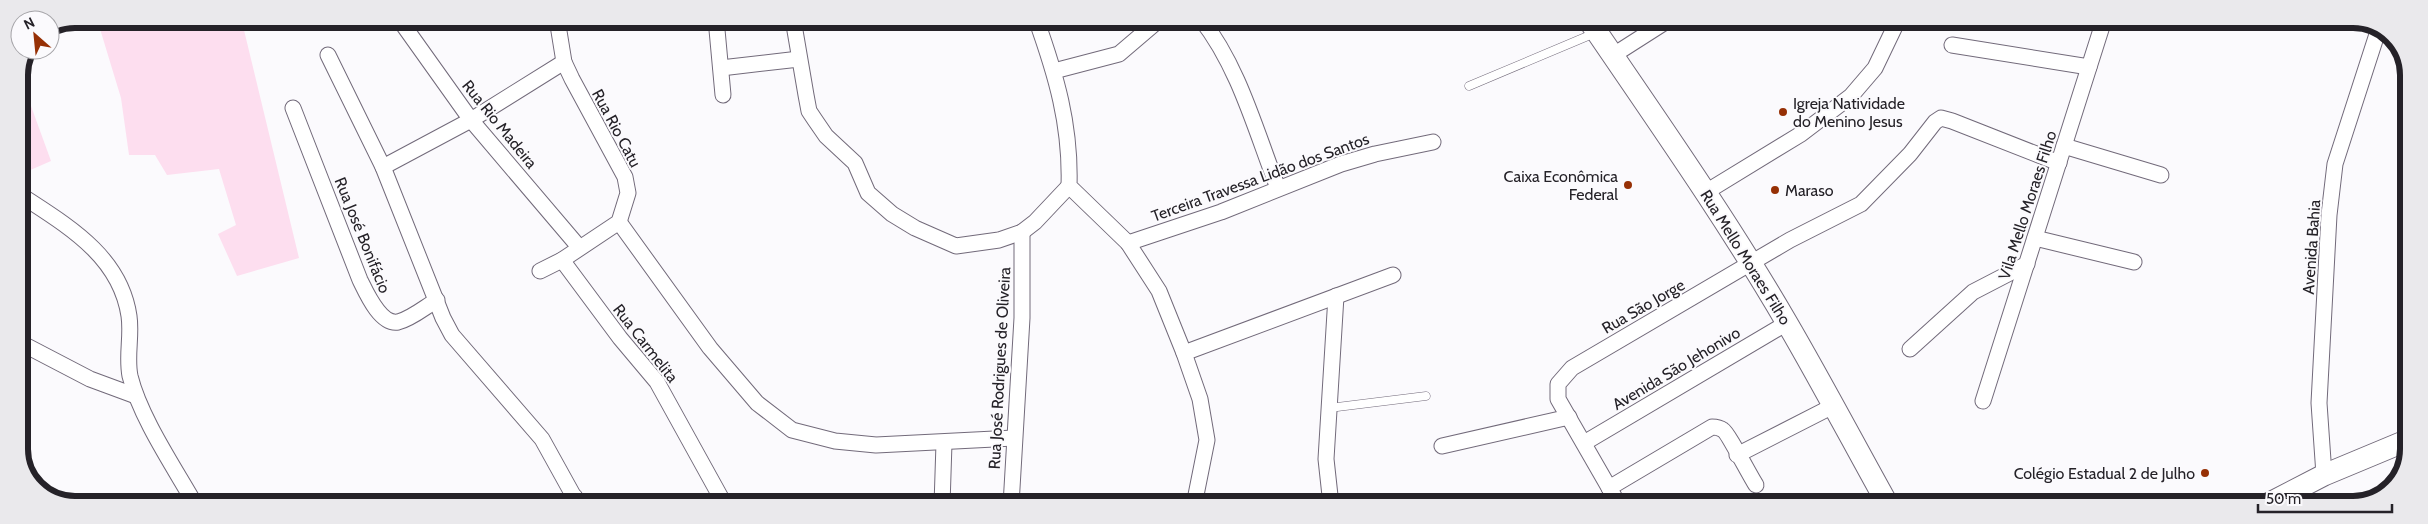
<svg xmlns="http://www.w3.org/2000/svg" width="2428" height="524" font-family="Cabin,sans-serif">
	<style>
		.green { fill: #fddeef }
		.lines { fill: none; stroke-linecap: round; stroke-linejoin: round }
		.lane-casing { stroke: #726a7a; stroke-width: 9 }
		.street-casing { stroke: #726a7a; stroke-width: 17 }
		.secondary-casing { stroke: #726a7a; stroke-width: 23 }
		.lane { stroke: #fff; stroke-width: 8 }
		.street { stroke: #fff; stroke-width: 15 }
		.secondary { stroke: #fff; stroke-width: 21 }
		.poi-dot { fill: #963005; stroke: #fbfafd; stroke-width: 2 }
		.labels { text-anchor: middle; stroke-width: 4; stroke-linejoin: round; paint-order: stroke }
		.poi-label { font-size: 16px; fill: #252228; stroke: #fbfafd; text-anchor: start }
		.street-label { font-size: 16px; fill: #252228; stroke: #fbfafd }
		.rim { fill: none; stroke: #252228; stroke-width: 6 }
	</style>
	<rect width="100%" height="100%" fill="#fbfafd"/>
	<g class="green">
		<polygon points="97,19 236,19 243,26 299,258 237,276 218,234 236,225 219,169 167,175 155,155 129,155 121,98"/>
		<polygon points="19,73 51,161 19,175"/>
	</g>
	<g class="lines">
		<defs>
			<g id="lane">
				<polyline points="1469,86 1595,33"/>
				<polyline points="1329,408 1426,396"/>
			</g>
			<g id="street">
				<polyline points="399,19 471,120 579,247"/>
				<polyline points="716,19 723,95"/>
				<polyline points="793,19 806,95 809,111 815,120 826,136 855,163 868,193 892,214 915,228 956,246 999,240 1022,232 1035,222 1069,186"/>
				<path d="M 1036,19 C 1056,75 1071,125 1069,186 L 1128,243 L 1159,291 L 1184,353 L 1200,399 L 1207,440 L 1194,505"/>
				<path d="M 1201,19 C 1239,67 1256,132 1278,188"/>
				<polyline points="1952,45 2089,67"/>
				<polyline points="328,55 383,167 443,318 452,335 542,439 578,504"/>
				<polyline points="1612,56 1670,19"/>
				<polyline points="721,68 799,59"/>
				<polyline points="1054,71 1119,54 1160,19"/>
				<path d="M 293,108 L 360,280 C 366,292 380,325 398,322 C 411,319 425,307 437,300"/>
				<polyline points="2064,146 2161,175"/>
				<polyline points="383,167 471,120 564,62"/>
				<polyline points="1706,192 1801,134 1851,96 1875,68 1898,20"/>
				<path d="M 19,194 C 66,225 120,255 129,316 C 132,336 126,356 130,376 C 140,417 174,467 195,504"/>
				<polyline points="619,222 710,348 757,403 792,430 835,441 876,445 1014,438"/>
				<polyline points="2035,238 2134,262"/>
				<polyline points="1128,243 1221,212 1341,164 1375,154 1433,142"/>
				<polyline points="562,260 620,338 657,382 725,505"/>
				<polyline points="540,271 562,260 619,222 628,193 625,177 572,79 564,62 557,19"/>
				<polyline points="2408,313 2408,311"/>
				<polyline points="19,342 90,379 136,396"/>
				<polyline points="1910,349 1973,292 2027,264"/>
				<polyline points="1184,353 1393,275"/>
				<polyline points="1983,401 2104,20"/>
				<polyline points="1584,443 1787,323"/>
				<polyline points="1442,446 1569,417"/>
				<polyline points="1737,455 1833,406"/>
				<polyline points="2324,475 2319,403 2329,215 2335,164 2379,28"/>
				<polyline points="2300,487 2305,505"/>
				<path d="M 1609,488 L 1712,427 C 1716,427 1719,427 1723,430 C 1728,433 1750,476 1756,485"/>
				<polyline points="558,504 575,497"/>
				<polyline points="942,505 944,443"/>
				<polyline points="1011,505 1022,318 1022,232"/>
				<polyline points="1331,505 1326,459 1336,296"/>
				<polyline points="1619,505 1558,399 1558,384 1572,368 1790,240 1861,204 1910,154 1935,122 1941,118 1952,121 2059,163"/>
			</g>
			<g id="secondary">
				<path d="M 1588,19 C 1656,119 1726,218 1787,323 C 1822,383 1854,444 1888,505"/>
				<polyline points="2266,505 2324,475 2408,440"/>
			</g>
		</defs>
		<use href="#lane" class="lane-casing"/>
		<use href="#street" class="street-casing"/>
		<use href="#secondary" class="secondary-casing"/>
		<use href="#lane" class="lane"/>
		<use href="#street" class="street"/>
		<use href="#secondary" class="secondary"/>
	</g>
	<g class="poi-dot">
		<circle cx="1783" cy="112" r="5"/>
		<circle cx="1628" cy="185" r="5"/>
		<circle cx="1775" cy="190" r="5"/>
		<circle cx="2205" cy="473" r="5"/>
	</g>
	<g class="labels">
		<g class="poi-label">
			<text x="1793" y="109">Igreja Natividade<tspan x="1793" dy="18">do Menino Jesus</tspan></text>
			<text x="1618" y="182" text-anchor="end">Caixa Econômica<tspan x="1618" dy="18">Federal</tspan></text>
			<text x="1785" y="196">Maraso</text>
			<text x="2195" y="479" text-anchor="end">Colégio Estadual 2 de Julho</text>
		</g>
		<g class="street-label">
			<text transform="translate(500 124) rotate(51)" y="6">Rua Rio Madeira</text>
			<text transform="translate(617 128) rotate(62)" y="6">Rua Rio Catu</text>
			<text transform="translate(1260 177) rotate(-20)" y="6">Terceira Travessa Lidão dos Santos</text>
			<text transform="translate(2027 205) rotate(-72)" y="6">Vila Mello Moraes Filho</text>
			<text transform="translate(363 235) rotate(68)" y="6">Rua José Bonifácio</text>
			<text transform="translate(2311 247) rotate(-86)" y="6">Avenida Bahia</text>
			<text transform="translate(1746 257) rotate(58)" y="6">Rua Mello Moraes Filho</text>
			<text transform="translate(1643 306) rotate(-30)" y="6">Rua São Jorge</text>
			<text transform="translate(646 343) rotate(52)" y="6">Rua Carmelita</text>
			<text transform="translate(999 368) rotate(-87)" y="6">Rua José Rodrigues de Oliveira</text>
			<text transform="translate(1676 368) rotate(-31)" y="6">Avenida São Jehonivo</text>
		</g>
	</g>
	<path d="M0 0H2428V524H0ZM75 28H2353A47 47 0 0 1 2400 75V449A47 47 0 0 1 2353 496H75A47 47 0 0 1 28 449V75A47 47 0 0 1 75 28Z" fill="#eae9ec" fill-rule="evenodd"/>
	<path class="rim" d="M75 28H2353A47 47 0 0 1 2400 75V449A47 47 0 0 1 2353 496H75A47 47 0 0 1 28 449V75A47 47 0 0 1 75 28Z"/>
	<g transform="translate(35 35) rotate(333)"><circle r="24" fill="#fbfafd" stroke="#a5a4a8"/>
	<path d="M0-4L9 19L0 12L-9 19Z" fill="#963005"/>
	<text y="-8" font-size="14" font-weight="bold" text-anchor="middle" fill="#252228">N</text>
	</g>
	<path d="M2258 504v8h134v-8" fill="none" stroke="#252228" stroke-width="2.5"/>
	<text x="2266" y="504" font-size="15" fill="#252228" stroke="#fbfafd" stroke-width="4" paint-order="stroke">50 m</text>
</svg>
